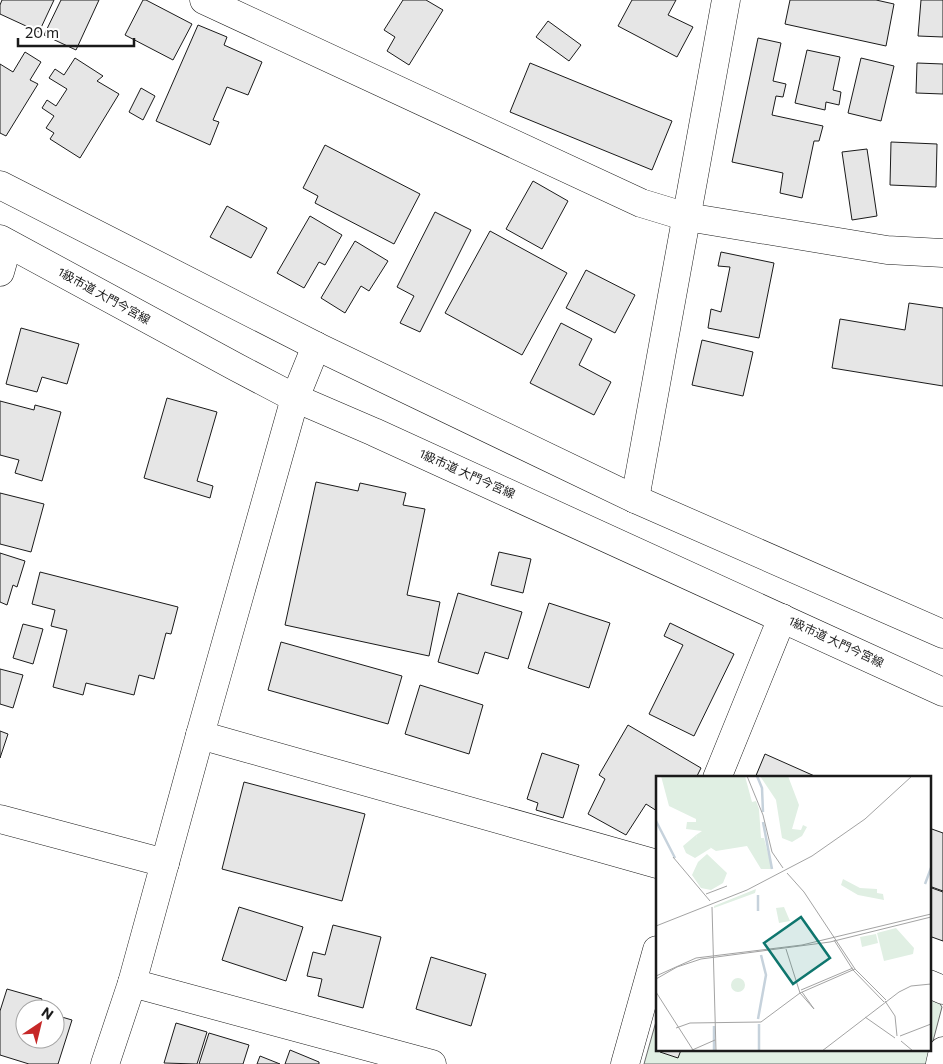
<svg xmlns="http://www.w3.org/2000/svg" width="943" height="1064" font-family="Commissioner,'Noto Sans JP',sans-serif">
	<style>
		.green { fill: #e0efe3; stroke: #6a6a6a }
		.building { fill: #e6e6e6; stroke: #1a1a1a }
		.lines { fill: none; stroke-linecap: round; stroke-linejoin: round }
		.minor-casing { stroke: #1a1a1a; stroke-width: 29 }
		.tertiary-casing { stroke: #1a1a1a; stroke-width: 29 }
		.minor { stroke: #fff; stroke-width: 28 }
		.tertiary { stroke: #fff; stroke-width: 28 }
		.labels { text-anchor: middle; stroke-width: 4; stroke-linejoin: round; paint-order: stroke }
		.street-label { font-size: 12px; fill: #1a1a1a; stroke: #fff }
		.inset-river { fill: none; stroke: #c6d2dc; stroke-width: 2.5 }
		.inset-road { fill: none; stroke: #a3a3a3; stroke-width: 1 }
		.view { fill: #0f766e; fill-opacity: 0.15; stroke: #0f766e; stroke-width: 2.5 }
		.inset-edge { fill: none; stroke: #1a1a1a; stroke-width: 2.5 }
	</style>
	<rect width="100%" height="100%" fill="#fff"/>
	<polygon class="green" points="929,993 934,995 942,1007 927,1064 644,1064 657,1018 657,1050 929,1050"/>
	<g class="building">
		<polygon points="2,0 54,0 39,32 0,14 0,5"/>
		<polygon points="61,0 99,0 76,50 44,35"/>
		<polygon points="143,0 146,0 192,24 173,60 125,35"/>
		<polygon points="403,0 426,0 443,10 409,65 387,51 395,37 384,30"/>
		<polygon points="632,0 676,0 668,15 693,27 677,57 618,26"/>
		<polygon points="790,0 876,0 894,4 886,46 785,24"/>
		<polygon points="921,0 943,0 943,37 918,36"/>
		<polygon points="548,21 581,45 569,61 536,37"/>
		<polygon points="198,25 227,37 224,45 262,62 248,95 227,87 213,120 219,122 210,145 156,121"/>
		<polygon points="758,38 781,43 773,81 786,84 783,97 776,96 772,115 823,126 819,141 814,141 802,198 780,193 783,173 732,162"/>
		<polygon points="807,50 840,57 833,90 841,92 839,105 826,102 825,110 795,103"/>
		<polygon points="25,52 41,62 30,80 38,84 6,136 0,133 0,64 13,72"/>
		<polygon points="75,58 103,76 97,81 119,94 80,158 50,139 54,133 46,128 54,116 42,108 47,100 56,106 67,89 49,78 55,69 64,75"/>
		<polygon points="861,58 894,66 881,121 848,113"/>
		<polygon points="530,63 672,121 652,170 510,112"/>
		<polygon points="917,63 943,64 943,94 916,93"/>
		<polygon points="141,88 155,96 143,120 129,112"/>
		<polygon points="891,142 937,144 936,187 890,185"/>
		<polygon points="325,145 420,194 394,244 315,203 318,196 303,188"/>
		<polygon points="867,149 877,216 852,220 842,152"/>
		<polygon points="533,181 568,201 542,249 506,229"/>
		<polygon points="227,206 267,228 251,258 210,237"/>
		<polygon points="435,212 471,230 420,332 400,323 414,296 397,287"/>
		<polygon points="310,216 342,235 325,265 319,262 304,288 277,273"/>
		<polygon points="490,231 567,273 522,355 445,313"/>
		<polygon points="355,241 388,261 369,291 361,286 345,313 321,298"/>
		<polygon points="721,252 774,263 759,338 708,328 711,309 721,312 730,267 718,266"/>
		<polygon points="586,270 635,295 615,333 566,308"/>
		<polygon points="909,303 943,308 943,386 832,368 840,319 905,330"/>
		<polygon points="561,323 592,339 579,365 611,382 594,415 530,383"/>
		<polygon points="21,328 79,344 67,384 42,377 37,392 6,384"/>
		<polygon points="702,340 753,352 743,396 692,385"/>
		<polygon points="167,398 217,412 197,481 213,486 210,498 144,478"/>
		<polygon points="0,401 34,410 35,405 61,412 42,481 15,473 19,460 0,455"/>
		<polygon points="316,482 358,491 360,483 406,493 403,505 425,509 407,595 440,602 429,656 285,625"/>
		<polygon points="0,493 44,504 31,552 0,544"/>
		<polygon points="499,552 531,559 523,593 491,585"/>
		<polygon points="0,553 25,561 17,587 13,585 7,605 0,602"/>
		<polygon points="40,572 178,607 171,634 166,633 154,679 139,675 134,695 86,683 83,695 53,687 67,630 51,626 55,610 32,604"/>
		<polygon points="458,593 522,612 508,659 485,652 478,674 438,662"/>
		<polygon points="549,603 610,623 589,688 528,668"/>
		<polygon points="670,623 734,654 694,736 649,714 683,645 664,636"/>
		<polygon points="23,624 43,629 33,664 13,658"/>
		<polygon points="281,642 402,676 388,724 268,690"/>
		<polygon points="0,669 23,675 13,708 0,704"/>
		<polygon points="420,685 483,705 469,754 405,734"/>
		<polygon points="628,725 701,768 696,778 657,778 657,811 646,804 626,835 588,814 605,779 599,775"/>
		<polygon points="0,731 8,734 0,758"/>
		<polygon points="542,753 579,765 563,818 536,810 538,803 527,799"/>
		<polygon points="765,754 819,778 755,778"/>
		<polygon points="244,782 365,814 342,901 222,869"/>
		<polygon points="929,828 943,833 943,891 929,886"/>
		<polygon points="929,887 943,892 943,941 929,936"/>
		<polygon points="239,907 303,927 286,981 222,960"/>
		<polygon points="333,925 381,937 363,1008 318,996 322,979 307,976 313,952 325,955"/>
		<polygon points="431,957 486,974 471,1026 416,1009"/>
		<polygon points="7,989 42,999 39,1009 25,1009 25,1039 55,1039 55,1015 72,1020 58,1064 29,1064 0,1055 0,1011"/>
		<polygon points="176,1023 207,1032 197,1064 164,1063"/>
		<polygon points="209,1033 249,1045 243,1064 199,1064"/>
		<polygon points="290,1050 319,1062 319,1064 285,1064"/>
		<polygon points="660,1050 681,1050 678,1058 660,1052"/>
		<polygon points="260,1056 280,1064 257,1064"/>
	</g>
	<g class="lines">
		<defs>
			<g id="minor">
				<polyline points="204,0 641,203 687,217 887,250 943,253"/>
				<polyline points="0,272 8,244"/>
				<polyline points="635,499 726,0"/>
				<polyline points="200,735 657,864"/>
				<polyline points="717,778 782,618"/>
				<polyline points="0,819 165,863"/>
				<polyline points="132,983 432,1064"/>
				<polyline points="929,984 943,990"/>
				<polyline points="625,1064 657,950"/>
				<polyline points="940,1064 943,1051"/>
			</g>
			<g id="tertiary">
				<polyline points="0,185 316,346 635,499 943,634"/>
				<polyline points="0,239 236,367 295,398 374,432 943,692"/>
				<polyline points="105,1064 132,983 200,735 295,398 316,346"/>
			</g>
		</defs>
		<use href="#minor" class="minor-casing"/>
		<use href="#tertiary" class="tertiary-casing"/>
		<use href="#minor" class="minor"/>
		<use href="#tertiary" class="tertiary"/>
	</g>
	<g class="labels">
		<g class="street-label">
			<text transform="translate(104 296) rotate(29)" y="4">1級市道 大門今宮線</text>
			<text transform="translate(467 474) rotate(24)" y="4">1級市道 大門今宮線</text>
			<text transform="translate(836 642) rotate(25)" y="4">1級市道 大門今宮線</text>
		</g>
	</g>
	<g transform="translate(656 776)">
		<rect width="275" height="275" fill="#fff"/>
		<path d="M 5,0 L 89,0 L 96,26 L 100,25 L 103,33 L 105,62 L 108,62 L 116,93 L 105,93 L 91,70 L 60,75 L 41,63 L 40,59 L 46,55 L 30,53 L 31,46 L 40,46 L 40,43 L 13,30 ZM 104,0 L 132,0 L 143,29 L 136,53 L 145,54 L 147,49 L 151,51 L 146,60 L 136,66 L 126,62 L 120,24 ZM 187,103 L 204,112 L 221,113 L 221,117 L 227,118 L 228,124 L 202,119 L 185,109 ZM 100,113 L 99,117 L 58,132 L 58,130 Z" fill="#e0efe3"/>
		<path d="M 40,59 L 41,62 L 47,61 L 51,65 L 55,72 L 39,82 L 30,77 L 27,70 ZM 51,78 L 71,97 L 67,107 L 55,114 L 45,112 L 36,99 L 42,86 ZM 128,131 L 134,145 L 123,147 L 120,132 ZM 240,152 L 258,172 L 257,178 L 228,185 L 221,157 ZM 220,158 L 222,167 L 206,171 L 204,161 ZM75 209a7 7 0 1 1 14 0a7 7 0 1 1-14 0Z" fill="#e0efe3"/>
		<path class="inset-river" d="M 101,0 L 106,12 L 107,36M 0,45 L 19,82M 107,46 L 116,93M 269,108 L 275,92M 102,135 L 102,119M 102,243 L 110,199 L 105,179M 103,248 L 103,275M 58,275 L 58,250"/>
		<path class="inset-road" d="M 91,0 L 107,39 L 116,76 L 127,92M 17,81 L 54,125M 131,97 L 148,116 L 199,193 L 230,224M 50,118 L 71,110M 56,131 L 60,275M 0,150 L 91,114 L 156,80 L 209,43 L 256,0M 178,164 L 197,194 L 228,226M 130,173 L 144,217 L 158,233M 0,200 L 40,182 L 146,169 L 275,138M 0,203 L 21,191 L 45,183 L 174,166 L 275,141M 145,214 L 197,192M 0,216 L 37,274M 146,216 L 158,233M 229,225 L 239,240 L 241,260M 209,241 L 239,262M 20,252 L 34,247 L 105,246 L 144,217 L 199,193M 244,260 L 275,248M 245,265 L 257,275M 34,275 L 59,264M 166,275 L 243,216 L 255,210 L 275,208"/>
		<path class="view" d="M 145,141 L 174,182 L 137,208 L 108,167 Z"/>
		<rect width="275" height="275" class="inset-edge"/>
	</g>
	<g transform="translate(40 1024) rotate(35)"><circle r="24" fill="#ffffff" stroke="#a3a3a3"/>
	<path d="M0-4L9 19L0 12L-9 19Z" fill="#c62828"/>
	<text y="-8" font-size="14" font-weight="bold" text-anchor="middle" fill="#1a1a1a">N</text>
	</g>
	<path d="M18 38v8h116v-8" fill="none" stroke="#1a1a1a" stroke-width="2.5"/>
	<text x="25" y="38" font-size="15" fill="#1a1a1a" stroke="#ffffff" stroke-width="4" paint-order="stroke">20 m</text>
</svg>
